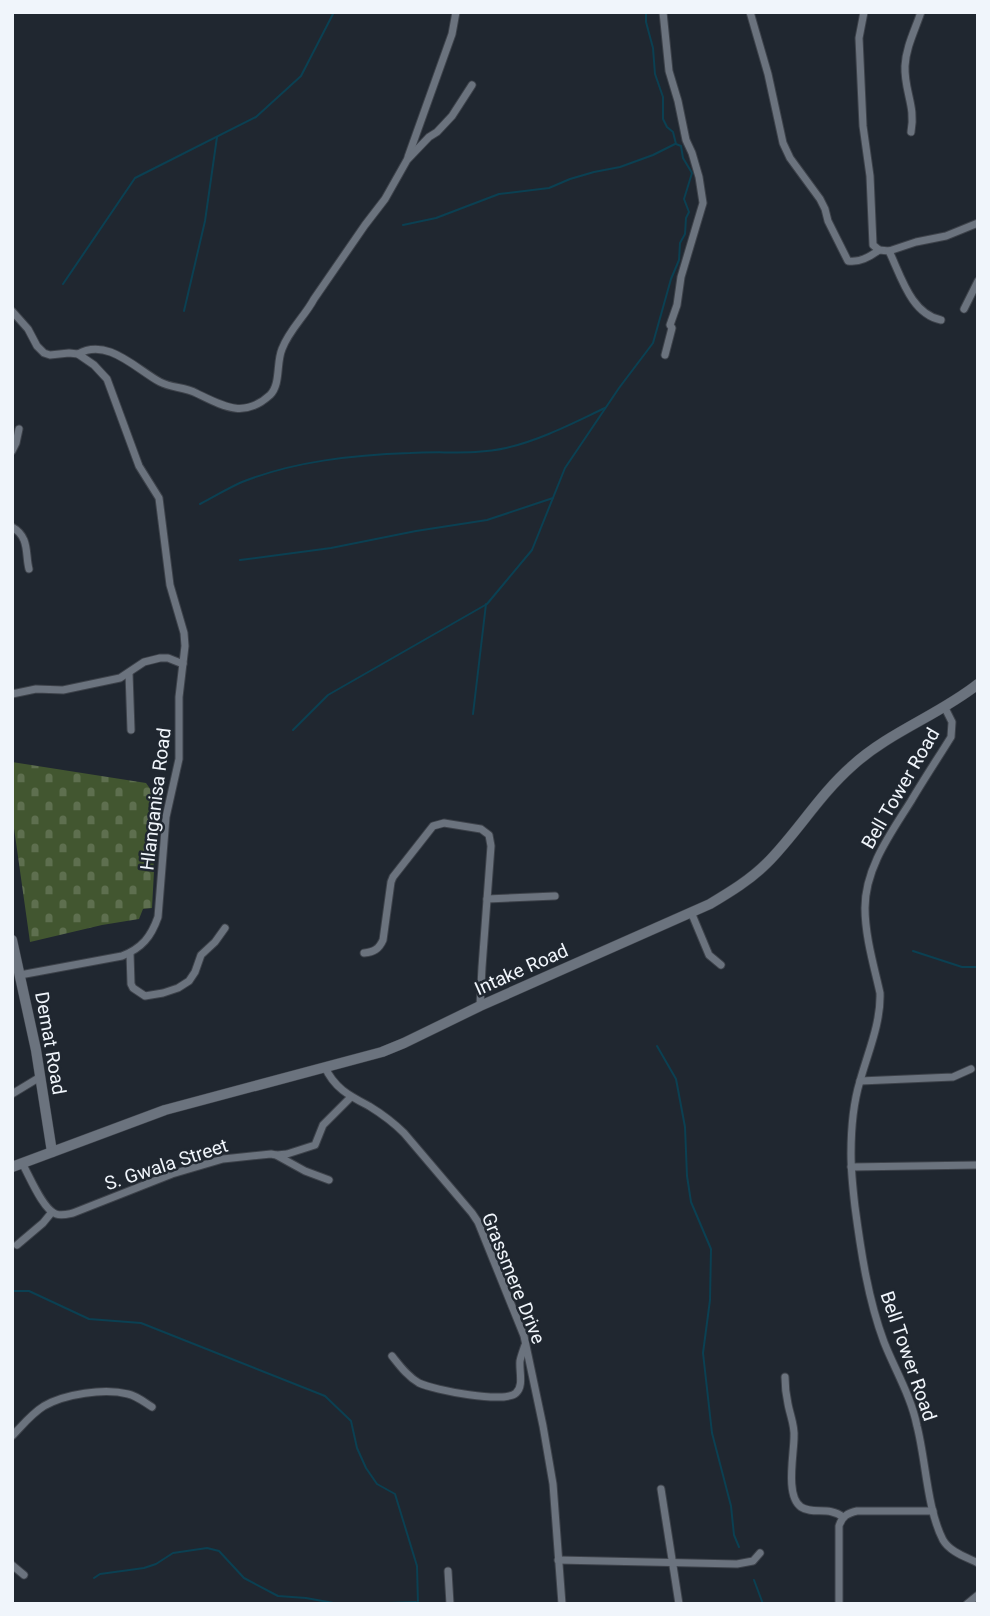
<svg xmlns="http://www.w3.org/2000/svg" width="990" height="1616" font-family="Roboto,sans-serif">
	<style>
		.cemetery { fill: url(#cemetery-stones) }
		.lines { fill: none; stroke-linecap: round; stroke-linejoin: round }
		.stream { stroke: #0b4052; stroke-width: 2 }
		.street-casing { stroke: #3d424a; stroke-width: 9 }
		.secondary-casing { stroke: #3d424a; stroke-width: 11 }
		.street { stroke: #6b737e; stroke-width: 7 }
		.secondary { stroke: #6b737e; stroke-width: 10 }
		.labels { text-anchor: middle; stroke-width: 5; stroke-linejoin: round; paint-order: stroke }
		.street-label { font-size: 19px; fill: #f0f5fb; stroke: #202730 }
	</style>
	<defs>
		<pattern id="cemetery-stones" width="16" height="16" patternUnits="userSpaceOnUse" patternTransform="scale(1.75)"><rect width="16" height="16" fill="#425630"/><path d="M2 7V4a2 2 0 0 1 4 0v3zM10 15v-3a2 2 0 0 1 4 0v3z" fill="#5e6f4f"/></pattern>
	</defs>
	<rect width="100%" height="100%" fill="#202730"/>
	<polygon class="cemetery" points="12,762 146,783 161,804 153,852 154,871 152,908 143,909 139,919 102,925 30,942 12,814"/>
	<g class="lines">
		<g class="stream">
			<polyline points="403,225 436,218 499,194 549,188 570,179 594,172 620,167 653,155 675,144"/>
			<polyline points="63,284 135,178 256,117 301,76 334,12"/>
			<polyline points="184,311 205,221 217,137"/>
			<path d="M 200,504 C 214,497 228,488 242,482 C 295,461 354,455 410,453 C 442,451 475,455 506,448 C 541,440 573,423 605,408"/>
			<polyline points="240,560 331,548 416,531 487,520 553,498"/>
			<polyline points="473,714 486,604"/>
			<polyline points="293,730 328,695 487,604 532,550 565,468 619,388 653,343 671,279 679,260 680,243 685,234 686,218 689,212 684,199 692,173 683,158 681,146 676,144 673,132 667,127 663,119 663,97 655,74 653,48 646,22 646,12"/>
			<polyline points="913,951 962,967 978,967"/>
			<polyline points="657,1046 676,1079 685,1127 687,1176 691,1202 711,1249 710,1300 703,1353 712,1433 731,1506 734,1535 739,1547"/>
			<polyline points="12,1291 29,1291 89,1319 141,1323 325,1396 351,1421 357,1448 366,1468 377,1484 395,1494 417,1566 418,1604"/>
			<polyline points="94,1578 100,1574 144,1568 156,1564 173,1553 207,1548 219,1551 244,1578 278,1596 306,1598 339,1604"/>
			<polyline points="754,1580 763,1604"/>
			<polyline points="361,1604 416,1602"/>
		</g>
		<defs>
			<g id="street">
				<polyline points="663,12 669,71 678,101 686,140 692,153 699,177 703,203 681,277 677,305 670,325 672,328 665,355"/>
				<path d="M 750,12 L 768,74 L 783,143 L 790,158 L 820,199 L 825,209 L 828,221 L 848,261 C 859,263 871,256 879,250 L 889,251 L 916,242 L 946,236 L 978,223"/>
				<polyline points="864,12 859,38 863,126 870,176 873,245 879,250"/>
				<path d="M 911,132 C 916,106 904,91 905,66 C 906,47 915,30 921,12"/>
				<polyline points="408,157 452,34 456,12"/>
				<path d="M 889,251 C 901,276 911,314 941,320"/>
				<polyline points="964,309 978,281"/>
				<path d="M 12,311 L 28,329 L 37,346 L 44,353 L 50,355 L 69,353 L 78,354 L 94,365 L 107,379 L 139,466 L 159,498 L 170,585 L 184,633 L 185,646 L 179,697 L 179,759 L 166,817 L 158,917 C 151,937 142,948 122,956 L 20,975"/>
				<path d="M 78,354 C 107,337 136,369 160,382 C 171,388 185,387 196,393 C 223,406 244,419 270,395 C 281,384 276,363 282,349 C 289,330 305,316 314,299 L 365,225 L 385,199 L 407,160 L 429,137 L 437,132 L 452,116 L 472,85"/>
				<polyline points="12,451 16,443 19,429"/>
				<path d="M 12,527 C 30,537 25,554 29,569"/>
				<polyline points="129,673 131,730"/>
				<polyline points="12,694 36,689 63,690 120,678 144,662 160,658 168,658 183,664"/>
				<path d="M 944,706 L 952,722 L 951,737 C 938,758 924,779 911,801 C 891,833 865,868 865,908 C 865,936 874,966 880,993 C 881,1023 868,1052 860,1081 C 853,1104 851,1131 851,1154 C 851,1172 853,1190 855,1207 C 861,1252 868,1299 884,1342 C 895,1370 911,1396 917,1426 C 926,1461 927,1509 943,1540 C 950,1552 966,1557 978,1563"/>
				<polyline points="487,899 555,896"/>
				<polyline points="691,912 709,955 721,965"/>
				<polyline points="130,953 131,984 133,988 145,996 163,993 178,988 189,981 195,972 201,955 215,942 225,928"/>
				<path d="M 364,953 C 374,952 379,949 383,940 L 391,882 L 393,877 L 433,826 L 444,823 L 481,829 L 489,835 L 491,846 L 482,967 L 480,1006"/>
				<path d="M 325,1067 C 334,1088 350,1096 369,1106 C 382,1114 393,1122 404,1133 L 472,1213 L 478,1222 L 524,1336 L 543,1426 L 553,1484 L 562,1604"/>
				<polyline points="860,1081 953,1077 971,1069"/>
				<polyline points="12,1094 40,1077"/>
				<polyline points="277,1155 287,1154 315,1145 323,1125 351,1097"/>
				<path d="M 22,1163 C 29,1175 43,1210 56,1214 C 62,1216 68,1214 73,1213 L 172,1174 L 223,1159 L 271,1154 L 276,1155 L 305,1171 L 329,1180"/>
				<polyline points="851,1167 978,1165"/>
				<polyline points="17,1245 43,1223 52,1212"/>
				<path d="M 392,1356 C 400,1366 408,1377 419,1383 C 434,1390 505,1404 516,1393 C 524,1386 519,1371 520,1361 C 521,1356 523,1351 525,1345"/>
				<path d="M 785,1377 C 785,1386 786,1395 788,1404 C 790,1415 795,1426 794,1437 C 794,1454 785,1496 801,1507 C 813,1515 829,1506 843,1517"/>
				<path d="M 12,1436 C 22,1426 31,1414 44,1406 C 65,1394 104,1388 128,1394 C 137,1396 144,1402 152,1407"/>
				<polyline points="661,1489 679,1604"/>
				<polyline points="558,1560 737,1564 753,1561 760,1553"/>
				<polyline points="12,1565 24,1575"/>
				<polyline points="448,1571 450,1604"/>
				<path d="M 839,1604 L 839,1526 C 842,1516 848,1513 857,1511 L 933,1511"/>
				<polyline points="967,1604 978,1595"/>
			</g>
			<g id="secondary">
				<polyline points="12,940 36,1050 52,1152"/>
				<path d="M 12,1167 L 165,1110 L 382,1052 L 404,1043 L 480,1006 L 710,904 C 730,892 750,880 767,863 C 797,833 819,795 852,766 C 889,732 939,715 978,684"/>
			</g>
		</defs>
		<use href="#street" class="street-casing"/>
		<use href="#secondary" class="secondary-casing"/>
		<use href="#street" class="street"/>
		<use href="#secondary" class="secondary"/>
	</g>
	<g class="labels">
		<g class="street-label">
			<text transform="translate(900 788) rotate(-60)" y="7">Bell Tower Road</text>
			<text transform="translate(155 799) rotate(-83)" y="7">Hlanganisa Road</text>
			<text transform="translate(521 969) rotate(-24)" y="7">Intake Road</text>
			<text transform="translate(51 1043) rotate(80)" y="7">Demat Road</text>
			<text transform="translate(166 1164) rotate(-18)" y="7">S. Gwala Street</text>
			<text transform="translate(514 1278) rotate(68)" y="7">Grassmere Drive</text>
			<text transform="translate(909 1356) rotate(71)" y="7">Bell Tower Road</text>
		</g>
	</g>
	<rect width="990" height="1616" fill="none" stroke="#f0f5fb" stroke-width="28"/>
</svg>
